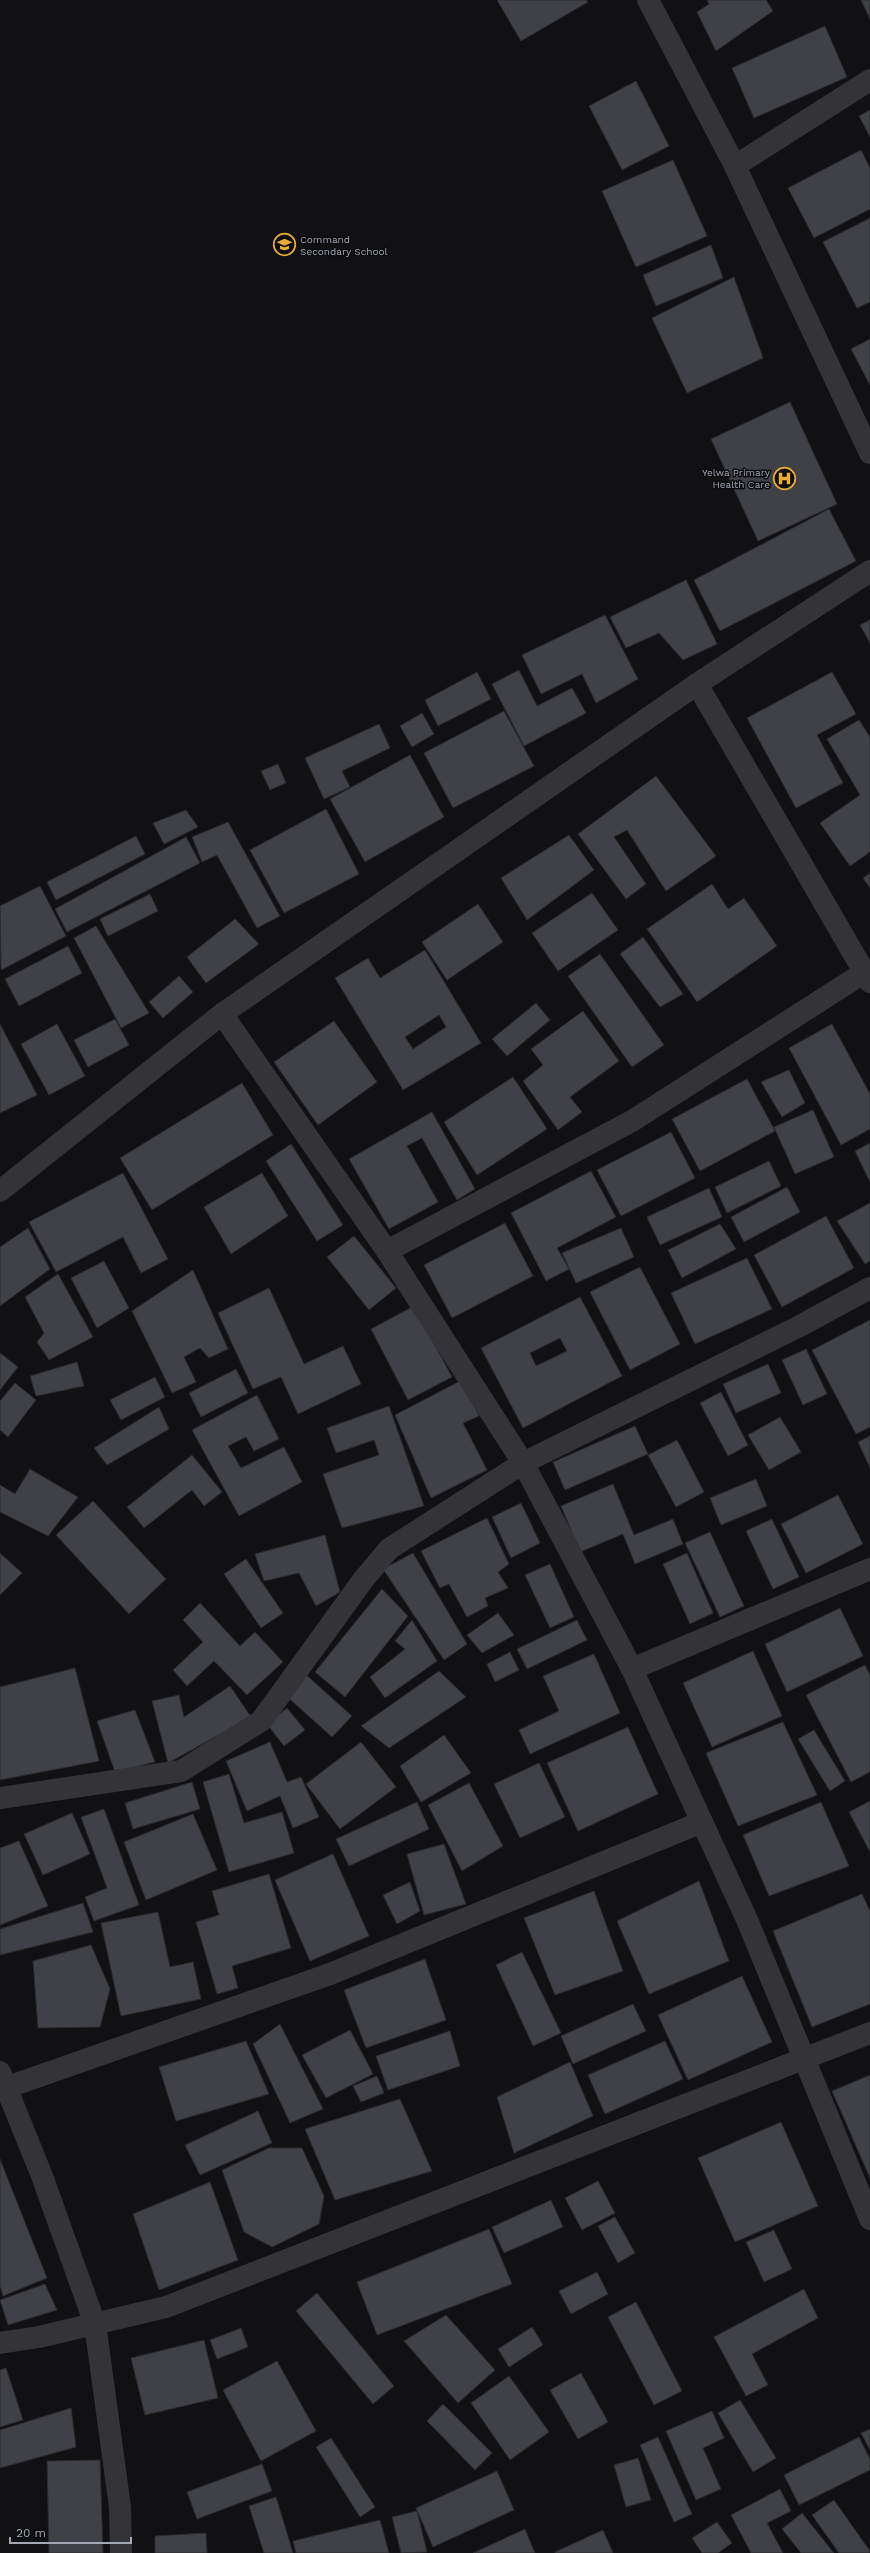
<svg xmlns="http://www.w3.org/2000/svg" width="870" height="2553" font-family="'Work Sans',sans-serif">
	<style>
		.building { fill: #404146; stroke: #2b2b2f; fill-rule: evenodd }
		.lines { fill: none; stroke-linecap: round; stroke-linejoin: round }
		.minor { stroke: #333338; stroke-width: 22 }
		.labels { text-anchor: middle; stroke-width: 3; stroke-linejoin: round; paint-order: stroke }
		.poi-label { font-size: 10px; fill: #a3a8b3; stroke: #0c0c0e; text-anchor: start }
	</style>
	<rect width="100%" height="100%" fill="#111113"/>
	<g class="building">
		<polygon points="497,0 586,0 588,2 521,41"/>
		<polygon points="707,0 766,0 773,11 716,51 697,12 709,4"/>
		<polygon points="861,0 870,0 870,19"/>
		<polygon points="825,26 847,77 754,118 732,68"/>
		<polygon points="636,81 669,146 622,170 589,106"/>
		<polygon points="870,110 870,137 859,116"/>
		<polygon points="861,150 870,168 870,209 814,238 788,188"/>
		<polygon points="673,160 707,236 636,267 602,191"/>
		<polygon points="870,218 870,302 857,308 823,242"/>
		<polygon points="711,245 723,278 656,306 643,275"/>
		<polygon points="734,277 763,358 687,393 652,318"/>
		<polygon points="870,339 870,385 851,349"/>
		<polygon points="790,402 837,504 758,541 711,439"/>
		<polygon points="829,509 856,561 720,631 694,580"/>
		<polygon points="686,580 717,644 683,660 659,633 626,648 610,617"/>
		<polygon points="605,615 638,679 596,703 582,674 541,694 522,655"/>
		<polygon points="870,620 870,643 860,625"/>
		<polygon points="519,670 537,706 572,688 586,713 524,746 492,684"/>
		<polygon points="477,672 491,699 438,726 425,700"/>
		<polygon points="832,672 856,714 817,735 843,783 796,808 747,718"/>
		<polygon points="504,711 534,766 453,808 424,753"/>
		<polygon points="422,713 434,734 412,747 400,726"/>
		<polygon points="859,720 870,737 870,852 850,866 820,823 860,795 827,739"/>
		<polygon points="379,724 390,748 342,771 350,787 324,799 305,758"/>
		<polygon points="410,755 444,817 365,862 330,799"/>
		<polygon points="278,764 286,783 270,790 261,771"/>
		<polygon points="656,776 716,856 666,891 627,830 614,837 646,884 626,899 578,834"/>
		<polygon points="326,809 359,874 284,913 250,850"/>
		<polygon points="186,810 198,827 164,844 153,823"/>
		<polygon points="228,822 280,916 257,928 217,855 202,862 192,837"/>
		<polygon points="569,835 594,870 527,920 501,878"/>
		<polygon points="136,836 145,854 56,900 47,882"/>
		<polygon points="186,837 200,863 67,932 55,909"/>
		<polygon points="870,873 870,888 863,878"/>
		<polygon points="712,884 728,909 744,898 777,946 697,1002 647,929"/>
		<polygon points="40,886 66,936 1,970 0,906"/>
		<polygon points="592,893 618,930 558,971 532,933"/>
		<polygon points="150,894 158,911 108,936 100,919"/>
		<polygon points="478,904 503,942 447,980 422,942"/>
		<polygon points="235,919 259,944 206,983 187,957"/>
		<polygon points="96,926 149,1013 121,1028 74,938"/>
		<polygon points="643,937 683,994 660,1007 620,954"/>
		<polygon points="68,946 82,973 19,1006 5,979"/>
		<path d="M 425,950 L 481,1043 L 403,1090 L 335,978 L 368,958 L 380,978 ZM 439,1015 L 446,1027 L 413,1049 L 405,1037 Z"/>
		<polygon points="600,954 664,1045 632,1067 568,976"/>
		<polygon points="179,976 193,992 163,1018 149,1002"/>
		<polygon points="536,1003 550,1020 507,1056 492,1039"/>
		<polygon points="583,1011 619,1061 570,1097 582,1112 558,1130 523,1081 543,1065 531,1049"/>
		<polygon points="115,1019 129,1045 88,1067 74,1040"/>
		<polygon points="334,1021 377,1082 318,1125 274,1062"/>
		<polygon points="0,1024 37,1095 0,1113"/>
		<polygon points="57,1024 85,1076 49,1095 21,1044"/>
		<polygon points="832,1024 870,1094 870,1129 841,1145 789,1048"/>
		<polygon points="789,1070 805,1103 782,1117 761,1082"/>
		<polygon points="513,1077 547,1129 477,1175 444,1122"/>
		<polygon points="747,1079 775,1131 700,1171 672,1119"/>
		<polygon points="242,1083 273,1135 152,1210 120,1158"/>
		<polygon points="813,1110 834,1157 795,1174 774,1127"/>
		<polygon points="432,1112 475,1189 457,1200 422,1138 407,1146 438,1202 389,1229 349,1159"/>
		<polygon points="671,1132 695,1178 621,1216 597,1170"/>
		<polygon points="870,1143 870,1182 855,1151"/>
		<polygon points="291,1144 343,1225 317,1241 266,1161"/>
		<polygon points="769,1161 781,1186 727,1213 715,1187"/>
		<polygon points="591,1171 616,1217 557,1248 569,1269 546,1281 511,1213"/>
		<polygon points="123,1173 168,1259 141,1273 123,1237 56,1272 29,1222"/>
		<polygon points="262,1173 288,1216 231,1254 204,1207"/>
		<polygon points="787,1187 800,1212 744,1242 731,1217"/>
		<polygon points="709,1188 722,1217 660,1245 647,1217"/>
		<polygon points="870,1203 870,1261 865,1264 837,1221"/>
		<polygon points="826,1216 854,1268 782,1307 754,1255"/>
		<polygon points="505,1223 533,1276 452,1318 424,1265"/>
		<polygon points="720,1224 736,1249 682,1278 668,1250"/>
		<polygon points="28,1228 50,1269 0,1306 0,1247"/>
		<polygon points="621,1228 634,1257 576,1283 562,1253"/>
		<polygon points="354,1236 396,1288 369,1310 327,1257"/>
		<polygon points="747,1258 772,1309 695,1344 671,1293"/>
		<polygon points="104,1261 129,1308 97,1328 71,1278"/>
		<polygon points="640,1267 680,1344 630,1370 590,1292"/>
		<polygon points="193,1270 228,1349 209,1358 200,1348 184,1357 196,1382 172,1393 132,1311"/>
		<polygon points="58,1274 93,1337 49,1360 37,1342 44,1333 25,1297"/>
		<polygon points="269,1288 304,1364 343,1346 361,1384 298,1414 281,1377 253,1389 218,1313"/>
		<path d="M 580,1297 L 622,1376 L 523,1428 L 481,1348 ZM 560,1338 L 567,1351 L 536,1366 L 530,1353 Z"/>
		<polygon points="414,1306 452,1377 408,1400 371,1329"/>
		<polygon points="870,1320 870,1427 856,1434 812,1350"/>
		<polygon points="806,1349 827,1394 803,1405 782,1360"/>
		<polygon points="0,1353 18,1367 0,1390"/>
		<polygon points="77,1362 84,1386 36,1396 30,1376"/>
		<polygon points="768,1364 781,1393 736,1413 723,1384"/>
		<polygon points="236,1369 248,1393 201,1417 189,1393"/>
		<polygon points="155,1377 165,1397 121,1420 110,1400"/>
		<polygon points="462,1380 479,1416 463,1423 487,1470 431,1498 395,1415"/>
		<polygon points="15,1383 36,1400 8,1437 0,1430 0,1401"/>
		<polygon points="721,1392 748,1445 728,1456 700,1403"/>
		<polygon points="257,1395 279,1439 254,1451 246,1437 228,1446 241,1468 284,1447 302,1482 239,1516 192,1430"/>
		<polygon points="389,1406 424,1506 342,1528 323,1474 379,1455 374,1440 336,1453 327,1428"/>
		<polygon points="159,1407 169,1429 107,1465 94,1448"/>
		<polygon points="780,1417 801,1452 769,1470 748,1435"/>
		<polygon points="635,1426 648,1454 565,1490 553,1462"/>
		<polygon points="870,1436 870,1468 858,1442"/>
		<polygon points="677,1440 704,1492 676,1507 648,1455"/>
		<polygon points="192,1455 222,1492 204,1506 192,1490 144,1528 127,1507"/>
		<polygon points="30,1469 78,1497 48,1536 0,1512 0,1485 15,1494"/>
		<polygon points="756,1479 767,1506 721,1525 710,1498"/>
		<polygon points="613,1484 634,1535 673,1519 683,1544 635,1564 623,1534 580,1552 561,1506"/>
		<polygon points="838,1495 863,1544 806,1573 781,1524"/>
		<polygon points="93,1501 166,1579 129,1614 56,1535"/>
		<polygon points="521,1503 540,1543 511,1558 492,1517"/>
		<polygon points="487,1518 509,1564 498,1572 508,1588 485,1598 488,1606 467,1617 449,1584 440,1588 421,1551"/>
		<polygon points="772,1519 799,1577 773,1589 746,1531"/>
		<polygon points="710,1532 744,1606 720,1617 685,1543"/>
		<polygon points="325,1535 340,1592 316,1606 299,1573 264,1581 255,1554"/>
		<polygon points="0,1553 22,1573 0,1595"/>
		<polygon points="413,1553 467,1644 444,1660 383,1569"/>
		<polygon points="687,1553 713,1613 690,1624 663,1564"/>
		<polygon points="246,1559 283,1613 261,1628 224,1574"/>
		<polygon points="550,1564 574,1617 550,1628 525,1575"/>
		<polygon points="382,1589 408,1616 345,1697 315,1672"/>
		<polygon points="200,1603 240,1646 255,1632 283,1662 247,1695 214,1661 187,1686 173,1670 203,1642 183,1620"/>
		<polygon points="840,1608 863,1656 787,1692 765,1644"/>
		<polygon points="498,1613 514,1635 482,1653 467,1635"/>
		<polygon points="412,1620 437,1661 385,1698 370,1677 405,1649 395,1641"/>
		<polygon points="577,1620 587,1640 527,1669 517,1649"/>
		<polygon points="753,1651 782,1716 712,1747 683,1683"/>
		<polygon points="510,1652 519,1670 495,1682 487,1664"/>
		<polygon points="594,1654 620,1713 530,1754 519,1730 559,1711 543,1676"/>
		<polygon points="865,1665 870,1675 870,1772 851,1782 806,1695"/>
		<polygon points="75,1668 99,1761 0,1780 0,1687"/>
		<polygon points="439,1671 466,1697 389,1748 361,1726"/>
		<polygon points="304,1673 352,1716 332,1737 284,1694"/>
		<polygon points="230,1686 251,1717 168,1763 152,1701 179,1695 184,1717"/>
		<polygon points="287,1708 305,1730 284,1746 267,1724"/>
		<polygon points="135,1710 155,1762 115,1772 97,1721"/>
		<polygon points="783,1722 817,1795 738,1826 706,1753"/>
		<polygon points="628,1727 658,1794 578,1831 547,1763"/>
		<polygon points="814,1730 845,1781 830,1791 798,1739"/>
		<polygon points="444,1735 471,1773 421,1802 400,1766"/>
		<polygon points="270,1742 287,1782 301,1777 319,1817 293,1828 280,1796 247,1811 226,1761"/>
		<polygon points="361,1742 396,1787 340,1829 306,1784"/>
		<polygon points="539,1763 565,1817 520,1838 494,1784"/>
		<polygon points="229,1774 244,1823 282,1812 294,1853 229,1872 203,1782"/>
		<polygon points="192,1782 200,1809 133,1829 125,1803"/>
		<polygon points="469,1783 503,1846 462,1871 428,1805"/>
		<polygon points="870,1801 870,1852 849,1812"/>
		<polygon points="417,1802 429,1829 349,1866 336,1839"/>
		<polygon points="821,1802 849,1866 769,1896 743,1835"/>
		<polygon points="104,1809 139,1905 94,1921 85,1897 107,1888 81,1817"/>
		<polygon points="72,1813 90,1854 43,1875 24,1834"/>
		<polygon points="193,1814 217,1870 146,1900 124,1842"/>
		<polygon points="19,1841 48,1906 0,1925 0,1848"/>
		<polygon points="444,1844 466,1904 424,1915 407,1854"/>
		<polygon points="333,1854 369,1936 310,1961 275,1880"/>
		<polygon points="269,1874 291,1948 232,1966 238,1988 217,1994 196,1922 219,1915 212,1891"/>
		<polygon points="699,1881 729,1961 649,1994 617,1921"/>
		<polygon points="410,1882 420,1911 397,1924 383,1895"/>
		<polygon points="594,1891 623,1971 555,1995 524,1918"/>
		<polygon points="862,1894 870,1911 870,2004 812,2027 773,1931"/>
		<polygon points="83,1903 93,1932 0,1955 0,1929"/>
		<polygon points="158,1912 170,1967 193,1962 201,1999 121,2016 101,1923"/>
		<polygon points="91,1945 110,1989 100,2027 38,2028 33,1961"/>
		<polygon points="522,1952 561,2033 533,2046 496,1965"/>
		<polygon points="425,1959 446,2020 366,2048 344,1990"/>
		<polygon points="742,1976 772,2042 688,2080 658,2015"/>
		<polygon points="633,2004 646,2031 573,2064 561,2036"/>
		<polygon points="280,2024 323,2109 290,2123 253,2044"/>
		<polygon points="350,2030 373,2074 326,2098 302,2055"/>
		<polygon points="450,2031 460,2066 388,2090 376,2056"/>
		<polygon points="246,2041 269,2094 176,2121 159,2067"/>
		<polygon points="665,2041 683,2079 605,2114 588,2075"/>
		<polygon points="570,2062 593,2116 514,2153 497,2097"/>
		<polygon points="870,2075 870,2178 832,2091"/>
		<polygon points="377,2076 384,2093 361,2102 353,2086"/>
		<polygon points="400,2099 432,2171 335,2200 305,2129"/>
		<polygon points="258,2111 272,2143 200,2175 185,2145"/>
		<polygon points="781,2122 818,2206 735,2242 698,2158"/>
		<polygon points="269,2148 302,2148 324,2196 319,2224 272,2247 244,2232 222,2170"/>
		<polygon points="0,2159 47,2278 3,2296 0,2286"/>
		<polygon points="598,2181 615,2213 582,2230 565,2198"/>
		<polygon points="210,2182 238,2260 159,2290 133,2214"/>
		<polygon points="551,2200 563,2227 504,2253 492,2227"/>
		<polygon points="615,2217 635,2253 618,2263 598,2226"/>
		<polygon points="489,2229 512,2284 377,2335 357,2282"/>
		<polygon points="774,2230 792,2269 764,2282 746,2242"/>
		<polygon points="597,2272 608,2294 571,2314 559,2291"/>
		<polygon points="45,2284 57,2310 8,2325 0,2300"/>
		<polygon points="804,2289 818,2318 752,2354 768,2385 746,2396 714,2337"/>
		<polygon points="317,2293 394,2386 373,2404 296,2311"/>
		<polygon points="636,2302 682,2391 654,2405 608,2317"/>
		<polygon points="446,2315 495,2370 458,2403 404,2341"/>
		<polygon points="532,2327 543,2345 509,2367 498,2349"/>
		<polygon points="241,2328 248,2347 217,2359 210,2340"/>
		<polygon points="204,2340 218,2398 145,2415 131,2358"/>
		<polygon points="277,2361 316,2431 261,2461 223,2390"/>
		<polygon points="6,2368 23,2420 0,2427 0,2370"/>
		<polygon points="581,2373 608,2422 578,2439 550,2390"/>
		<polygon points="509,2376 549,2432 510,2460 471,2403"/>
		<polygon points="740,2400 776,2458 753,2472 718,2413"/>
		<polygon points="443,2404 492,2453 475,2470 427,2421"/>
		<polygon points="71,2408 76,2447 0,2468 0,2430"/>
		<polygon points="712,2411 724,2438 703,2448 721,2489 696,2500 666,2431"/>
		<polygon points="870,2429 870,2450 861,2433"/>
		<polygon points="658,2437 692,2514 674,2522 640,2445"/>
		<polygon points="859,2437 870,2459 870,2470 799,2505 784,2475"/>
		<polygon points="331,2438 375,2507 360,2517 316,2447"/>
		<polygon points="638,2458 651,2500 626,2507 614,2465"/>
		<polygon points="100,2460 103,2553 49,2553 47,2461"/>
		<polygon points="262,2464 272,2491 197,2519 187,2492"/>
		<polygon points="497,2471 514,2510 433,2547 416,2508"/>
		<polygon points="780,2489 791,2511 767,2523 783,2553 751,2553 731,2515"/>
		<polygon points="276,2497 293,2553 264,2553 249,2506"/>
		<polygon points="834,2500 870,2551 869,2553 839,2553 812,2515"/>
		<polygon points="417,2511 427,2552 401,2553 392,2517"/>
		<polygon points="802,2513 834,2553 801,2553 782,2529"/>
		<polygon points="380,2520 389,2553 296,2553 293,2541"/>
		<polygon points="717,2522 732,2543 718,2553 702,2553 692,2538"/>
		<polygon points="525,2529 535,2553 473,2553"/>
		<polygon points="603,2530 613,2553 555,2553 555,2552"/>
		<polygon points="206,2533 207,2553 155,2553 155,2536"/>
	</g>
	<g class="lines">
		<g class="minor">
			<polyline points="648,0 735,166 870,453"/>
			<polyline points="735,166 870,80"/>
			<polyline points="697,684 870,982"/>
			<polyline points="222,1014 387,1251 523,1463 632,1669 702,1822 748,1922 870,2219"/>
			<polyline points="0,1191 222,1014 697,684 870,571"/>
			<polyline points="387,1251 632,1121 865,972"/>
			<polyline points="632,1669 870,1569"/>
			<polyline points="0,1798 181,1771 261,1721 363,1580 389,1549 523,1463 798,1327 870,1288"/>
			<polyline points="0,2072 42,2176 95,2324 120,2507 121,2553"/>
			<polyline points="8,2087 330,1974 702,1822"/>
			<polyline points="0,2343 39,2337 166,2307 870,2033"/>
		</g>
	</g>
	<defs>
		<symbol id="school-ring" viewBox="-11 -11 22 22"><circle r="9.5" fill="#0c0c0e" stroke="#e9ad33" stroke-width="1.5"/><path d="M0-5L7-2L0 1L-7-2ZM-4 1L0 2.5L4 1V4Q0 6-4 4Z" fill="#e9ad33"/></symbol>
		<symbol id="hospital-ring" viewBox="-11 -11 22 22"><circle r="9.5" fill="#0c0c0e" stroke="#e9ad33" stroke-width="1.5"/><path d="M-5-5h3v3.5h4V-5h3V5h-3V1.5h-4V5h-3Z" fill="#e9ad33"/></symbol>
	</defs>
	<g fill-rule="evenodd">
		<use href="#school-ring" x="272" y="232" width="25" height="25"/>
		<use href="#hospital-ring" x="772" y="466" width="25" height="25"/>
	</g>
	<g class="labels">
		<g class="poi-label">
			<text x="300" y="243">Command<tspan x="300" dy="12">Secondary School</tspan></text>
			<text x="770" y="476" text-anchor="end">Yelwa Primary<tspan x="770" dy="12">Health Care</tspan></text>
		</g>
	</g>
	<path d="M10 2537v6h121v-6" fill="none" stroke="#a3a8b3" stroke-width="2"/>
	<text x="16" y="2537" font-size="12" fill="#a3a8b3" stroke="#0c0c0e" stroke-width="3" paint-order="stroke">20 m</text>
</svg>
